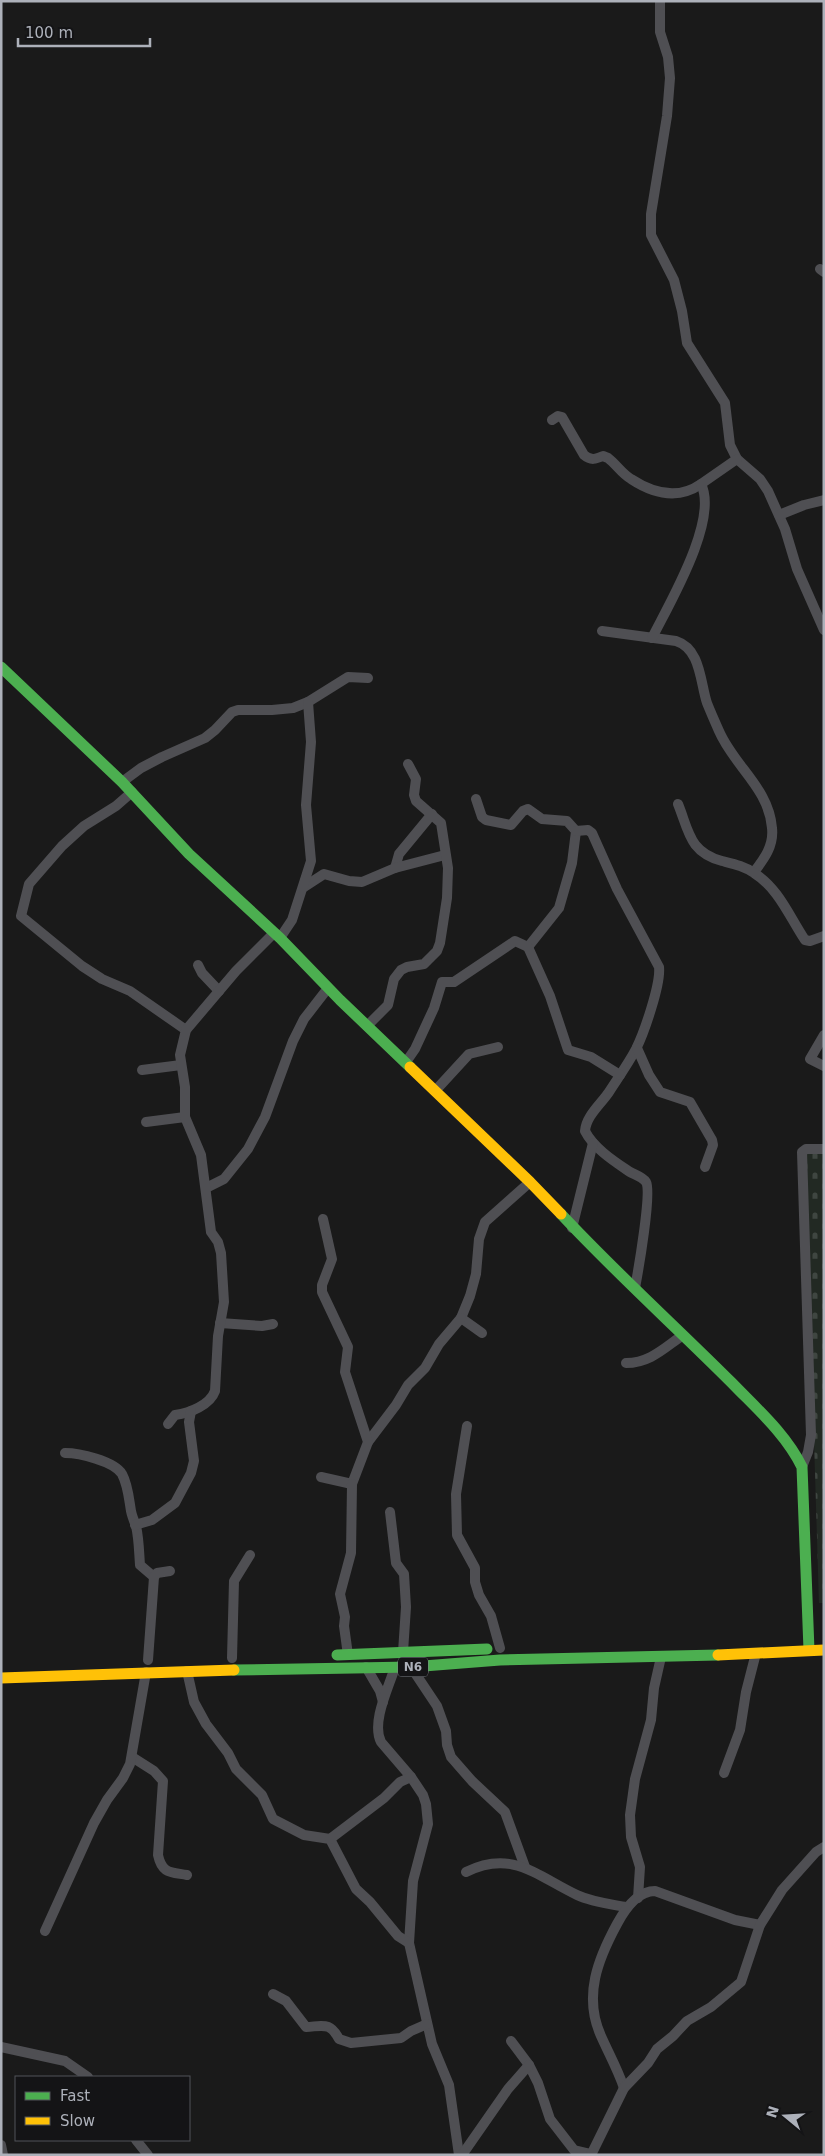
<svg xmlns="http://www.w3.org/2000/svg" width="825" height="2156" font-family="'DejaVu Sans',sans-serif">
	<style>
		.cemetery { fill: url(#cemetery-stones) }
		.lines { fill: none; stroke-linecap: round; stroke-linejoin: round }
		.street { stroke: #4f4f53; stroke-width: 10 }
		.fast { stroke: #4caf50; stroke-width: 11 }
		.slow { stroke: #ffc107; stroke-width: 11 }
		.labels { text-anchor: middle; stroke-width: 5; stroke-linejoin: round; paint-order: stroke }
		.shield { fill: #141416; stroke: #7f8289; stroke-width: 1 }
		.shield-label { font-size: 12px; font-weight: bold; fill: #adb1ba }
	</style>
	<defs>
		<pattern id="cemetery-stones" width="16" height="16" patternUnits="userSpaceOnUse" patternTransform="scale(1.25)"><rect width="16" height="16" fill="#222923"/><path d="M2 7V4a2 2 0 0 1 4 0v3zM10 15v-3a2 2 0 0 1 4 0v3z" fill="#3f4641"/></pattern>
	</defs>
	<rect width="100%" height="100%" fill="#1a1a1a"/>
	<polygon class="cemetery" points="805,1145 824,1145 824,1603 819,1603"/>
	<g class="lines">
		<g class="street">
			<polyline points="660,1 660,32 668,57 670,78 667,116 651,214 651,235 674,280 682,311 687,343 725,403 730,445 737,459 760,479 768,491 785,529 797,569 824,630"/>
			<polyline points="820,269 824,272"/>
			<path d="M 552,420 L 558,416 L 562,417 L 584,455 C 591,461 596,459 603,456 L 608,458 C 616,464 622,474 631,479 C 654,494 678,500 701,484"/>
			<polyline points="779,515 804,505 824,500"/>
			<path d="M 602,631 L 676,641 C 701,649 700,682 707,703 C 711,713 715,722 719,731 C 734,766 769,788 772,828 C 774,846 764,859 754,872"/>
			<path d="M 652,638 C 669,604 719,520 701,484 L 737,459"/>
			<polyline points="122,782 141,768 162,757 205,738 215,730 232,712 238,710 272,710 293,708 308,702 348,677 368,678"/>
			<polyline points="132,792 116,806 84,826 62,846 29,884 21,916 82,966 102,979 130,991 186,1030"/>
			<polyline points="476,799 482,817 486,820 511,825 523,811 528,809 542,819 567,821 576,831 572,863 559,908 528,947"/>
			<path d="M 678,804 C 689,831 689,852 722,861 C 734,864 744,866 754,873 C 779,889 789,916 805,940 L 810,941 L 824,936"/>
			<path d="M 576,831 L 588,830 L 592,833 L 617,889 L 659,967 C 661,984 644,1033 636,1049 C 628,1064 618,1078 609,1092 C 601,1104 586,1116 585,1131 C 593,1147 612,1160 627,1170 C 632,1174 642,1176 646,1182 C 652,1192 638,1272 635,1288"/>
			<polyline points="395,868 399,854 432,814"/>
			<polyline points="304,887 324,874 349,881 362,882 395,868 445,855"/>
			<polyline points="280,938 292,920 311,861 306,805 311,742 308,702"/>
			<polyline points="198,965 202,973 219,991"/>
			<polyline points="367,1026 388,1005 394,979 401,970 407,967 424,964 437,951 440,943 447,898 448,868 441,823 416,801 414,795 416,779 408,764"/>
			<polyline points="824,1035 810,1059 824,1066"/>
			<polyline points="637,1048 649,1075 660,1092 690,1102 712,1140 713,1145 705,1167"/>
			<polyline points="406,1062 415,1049 434,1008 442,982 454,982 515,941 528,947 550,996 568,1050 591,1057 620,1075"/>
			<polyline points="142,1070 181,1065"/>
			<polyline points="435,1091 469,1054 498,1047"/>
			<polyline points="146,1122 185,1117"/>
			<polyline points="206,1188 224,1179 248,1149 265,1117 293,1041 304,1019 328,988"/>
			<polyline points="572,1228 593,1143"/>
			<polyline points="220,1323 262,1326 273,1324"/>
			<polyline points="482,1333 461,1318 470,1296 476,1274 479,1239 485,1222 530,1182"/>
			<path d="M 626,1363 C 650,1363 664,1348 683,1335"/>
			<path d="M 168,1424 L 175,1415 C 190,1413 210,1405 215,1391 L 218,1336 L 224,1302 L 221,1253 L 218,1242 L 211,1232 L 201,1155 L 185,1117 L 185,1087 L 180,1055 L 186,1030 L 236,971 L 274,933"/>
			<polyline points="467,1426 456,1494 457,1535 475,1568 475,1582 479,1595 491,1616 500,1648"/>
			<polyline points="368,1442 396,1405 408,1385 425,1368 439,1344 461,1318"/>
			<path d="M 65,1453 C 79,1453 114,1461 122,1474 C 128,1485 129,1499 131,1511 C 132,1516 134,1521 136,1526 C 139,1539 139,1552 140,1565 L 154,1577"/>
			<polyline points="802,1467 808,1452 811,1435 802,1152 806,1149 824,1149"/>
			<polyline points="321,1477 352,1484 368,1442 345,1372 348,1347 322,1292 322,1285 332,1259 323,1219"/>
			<polyline points="390,1512 396,1563 404,1574 406,1607 403,1652"/>
			<polyline points="135,1525 152,1520 175,1503 191,1473 194,1461 189,1422 191,1411"/>
			<polyline points="348,1655 344,1626 345,1617 340,1594 351,1553 352,1484"/>
			<polyline points="232,1658 234,1581 250,1555"/>
			<polyline points="148,1660 154,1577 157,1573 170,1571"/>
			<polyline points="366,1667 380,1691 383,1702"/>
			<path d="M 395,1667 C 389,1687 371,1722 381,1742 L 411,1777 L 423,1795 L 426,1804 L 428,1824 L 413,1881 L 409,1943 L 432,2044 L 449,2085 L 459,2155"/>
			<polyline points="411,1667 437,1706 446,1731 447,1745 451,1757 472,1781 505,1812 525,1867"/>
			<polyline points="187,1671 194,1702 206,1724 228,1753 236,1769 262,1795 273,1819 304,1835 330,1839 356,1889 370,1902 398,1936 409,1943"/>
			<path d="M 132,1757 L 154,1771 L 163,1781 L 158,1855 C 162,1874 171,1872 187,1875"/>
			<polyline points="724,1773 740,1730 746,1692 756,1653"/>
			<polyline points="330,1839 384,1798 400,1782 411,1777"/>
			<path d="M 466,1872 C 512,1849 537,1876 577,1895 C 592,1902 610,1904 626,1907"/>
			<polyline points="638,1898 640,1867 631,1837 630,1815 635,1779 651,1720 654,1688 661,1657"/>
			<polyline points="45,1931 94,1823 107,1800 123,1778 130,1764 146,1672"/>
			<path d="M 273,1994 L 286,2001 L 306,2027 C 324,2026 330,2022 339,2039 L 351,2043 L 401,2038 L 411,2031 L 427,2024"/>
			<polyline points="511,2041 529,2065 538,2083 550,2119 574,2150 591,2154"/>
			<polyline points="1,2047 65,2061 88,2077"/>
			<path d="M 624,2088 C 618,2070 609,2054 601,2036 C 583,1996 598,1959 617,1924 C 625,1909 637,1891 655,1891 L 735,1920 L 760,1925"/>
			<polyline points="136,2140 148,2155"/>
			<polyline points="1,2145 3,2155"/>
			<polyline points="462,2155 508,2089 529,2065"/>
			<polyline points="591,2155 624,2088 648,2063 657,2049 673,2036 687,2021 711,2007 741,1982 760,1925 782,1890 816,1852 824,1847"/>
		</g>
		<g class="fast">
			<polyline points="1,667 122,782 189,854 280,938 340,1000 410,1067"/>
			<path d="M 561,1214 C 616,1273 675,1326 732,1383 C 757,1409 786,1434 802,1467 L 809,1650"/>
			<polyline points="337,1655 487,1649"/>
			<polyline points="234,1670 411,1667 500,1660 718,1655"/>
		</g>
		<g class="slow">
			<polyline points="410,1067 530,1182 561,1214"/>
			<polyline points="718,1655 824,1650"/>
			<polyline points="1,1678 234,1670"/>
		</g>
	</g>
	<g class="labels">
		<rect class="shield" x="398" y="1657.5" width="30" height="19" rx="4"/>
		<g class="shield-label">
			<text x="413" y="1671">N6</text>
		</g>
	</g>
	<rect width="825" height="2156" fill="none" stroke="#adb1ba" stroke-width="5"/>
	<rect x="15" y="2076" width="175" height="65" fill="#141416" stroke="#515358"/>
	<rect x="25" y="2092" width="25" height="8" fill="#4caf50" stroke="#515358"/>
	<text x="60" y="2101" font-size="15" fill="#adb1ba">Fast</text>
	<rect x="25" y="2117" width="25" height="8" fill="#ffc107" stroke="#515358"/>
	<text x="60" y="2126" font-size="15" fill="#adb1ba">Slow</text>
	<g transform="translate(785 2116) rotate(288)" stroke="#141416" stroke-width="4" paint-order="stroke">
	<path d="M0-4L9 19L0 12L-9 19Z" fill="#adb1ba"/>
	<text y="-8" font-size="14" font-weight="bold" text-anchor="middle" fill="#adb1ba">N</text>
	</g>
	<path d="M18 38v8h132v-8" fill="none" stroke="#adb1ba" stroke-width="2.5"/>
	<text x="25" y="38" font-size="15" fill="#adb1ba" stroke="#141416" stroke-width="4" paint-order="stroke">100 m</text>
</svg>
